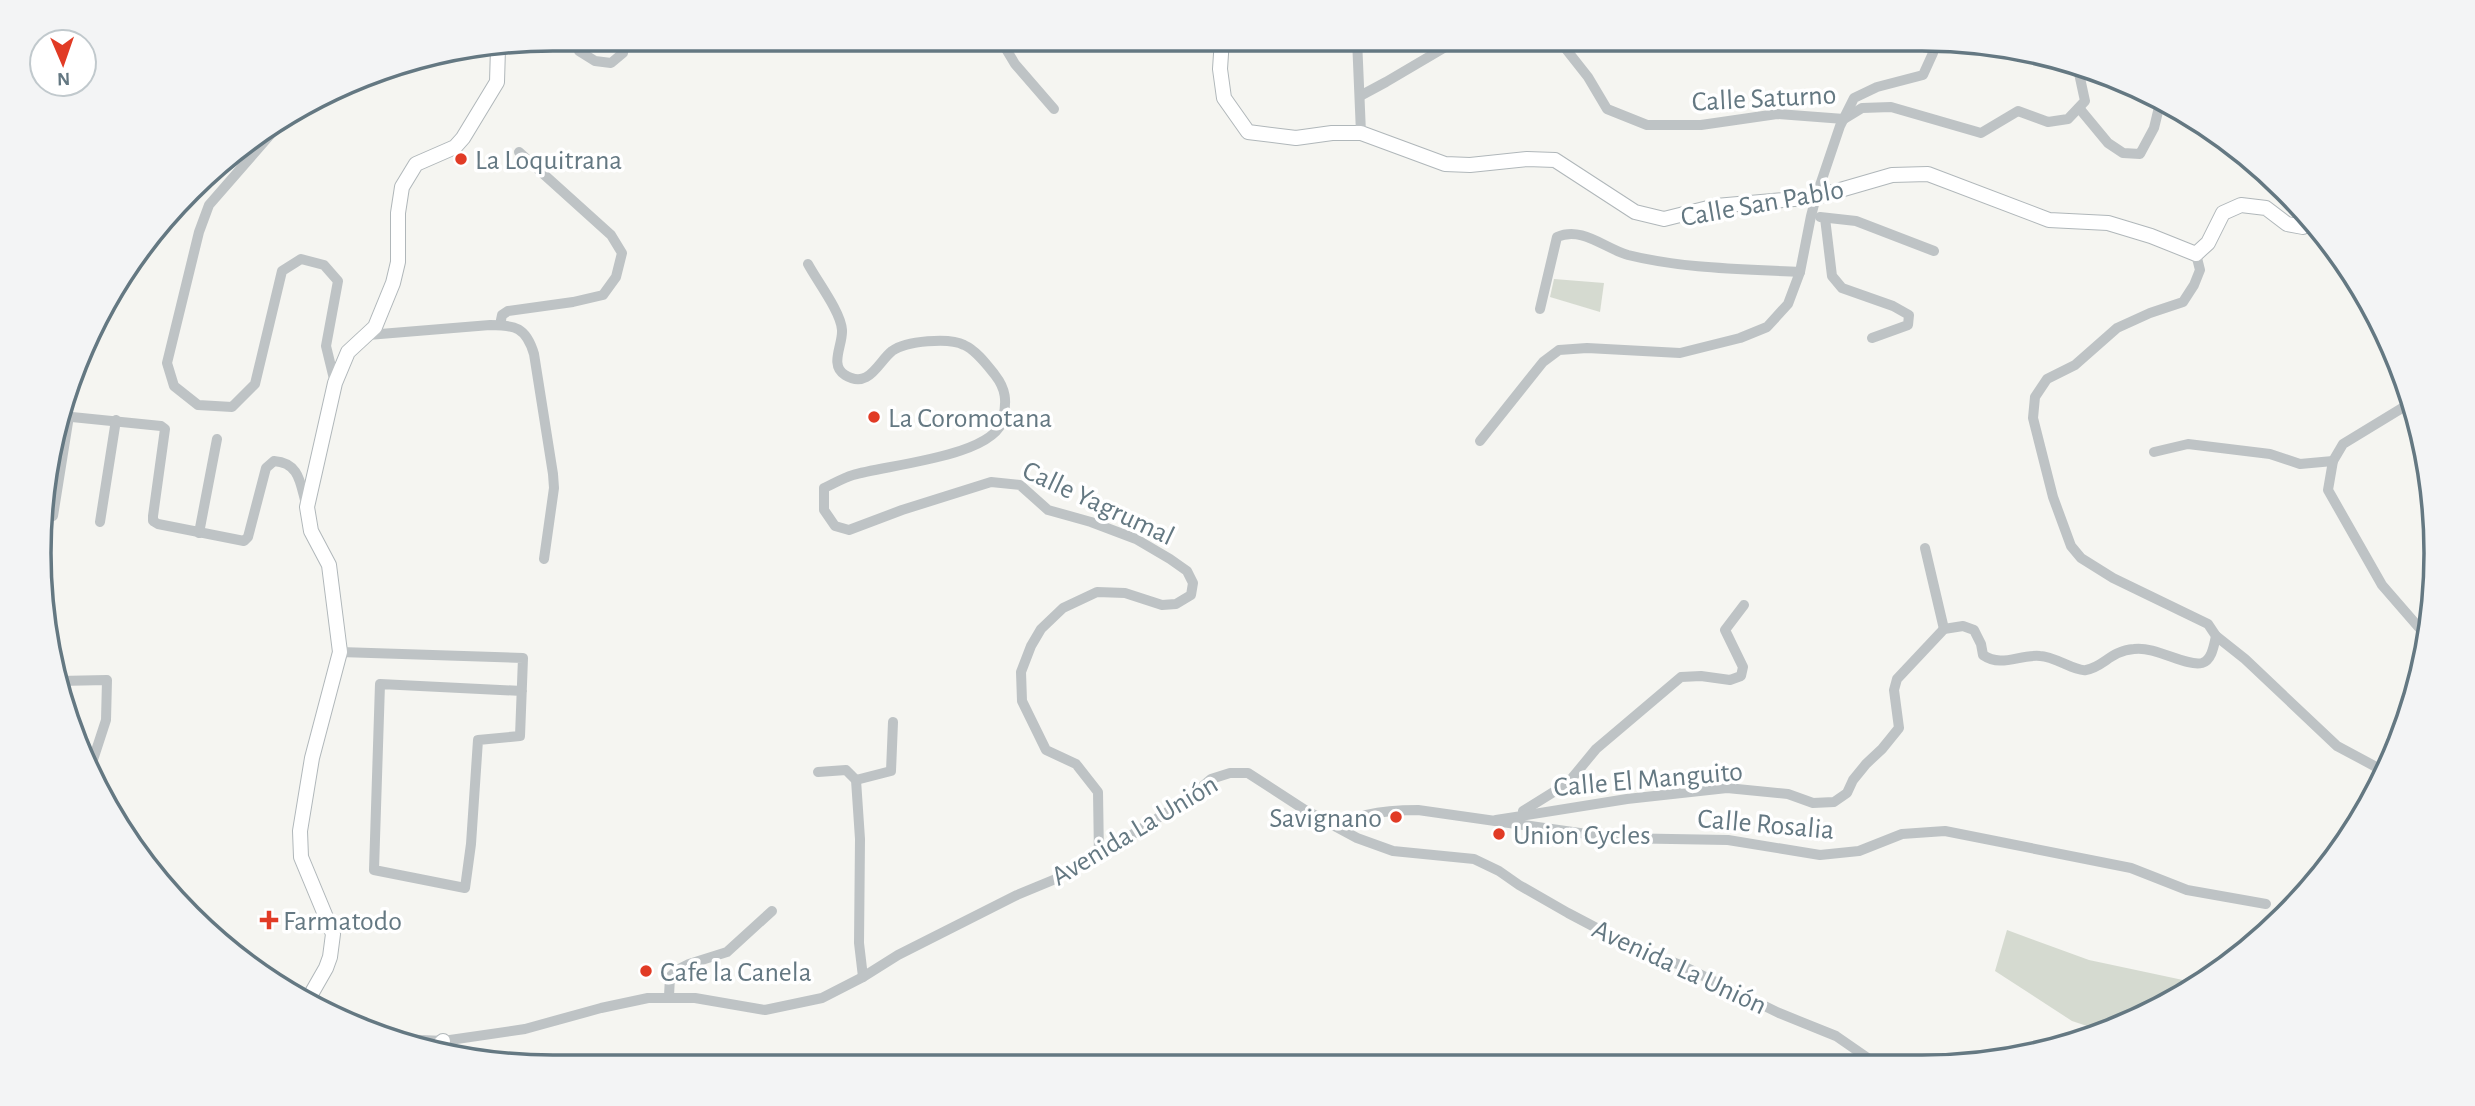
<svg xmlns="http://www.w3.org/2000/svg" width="2475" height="1106" font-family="'Alegreya Sans',sans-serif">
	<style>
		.green { fill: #d5dad0 }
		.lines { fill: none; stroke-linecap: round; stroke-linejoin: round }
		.secondary-casing { stroke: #b0b7ba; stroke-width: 16 }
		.street { stroke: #bec3c5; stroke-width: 10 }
		.secondary { stroke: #fff; stroke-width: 14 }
		.poi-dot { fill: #e13b25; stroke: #fff; stroke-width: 2.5 }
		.labels { text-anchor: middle; stroke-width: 7; stroke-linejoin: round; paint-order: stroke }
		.street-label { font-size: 28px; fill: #647882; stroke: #fff }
		.poi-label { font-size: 28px; fill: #647882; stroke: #fff; text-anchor: start }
		.rim { fill: none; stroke: #647882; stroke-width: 3.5 }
	</style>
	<rect width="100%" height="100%" fill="#f5f5f1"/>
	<g class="green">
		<polygon points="1554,279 1604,283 1600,312 1550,297"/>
		<polygon points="2007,930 2089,960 2197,983 2149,1015 2099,1030 2072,1021 1995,971"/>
	</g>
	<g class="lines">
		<defs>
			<g id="secondary">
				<polyline points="1222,39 1220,69 1224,98 1248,132 1296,138 1332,133 1361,133 1445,164 1470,165 1527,159 1555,160 1635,212 1664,219 1716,206 1816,197 1892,175 1928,174 2049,220 2108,223 2151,236 2196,254 2208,243 2223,213 2241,205 2266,208 2287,224 2303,227 2311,220"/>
				<polyline points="306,1003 326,968 330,957 333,934 301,857 300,831 312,758 340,652 329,565 311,531 307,507 335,383 348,352 375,327 393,283 398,262 398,213 402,187 416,164 455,147 463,138 497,82 498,48"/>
				<polyline points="373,1034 399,1039 404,1043"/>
				<polyline points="436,1048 443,1041"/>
			</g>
		</defs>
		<use href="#secondary" class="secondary-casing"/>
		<g class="street">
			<polyline points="576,39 579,51 595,61 611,63 623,53 625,39"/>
			<polyline points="1000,39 1015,64 1054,109"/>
			<polyline points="1357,39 1361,133"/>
			<polyline points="1558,39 1588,77 1607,109 1647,125 1701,125 1777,114 1844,119 1862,108 1891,107 1981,133 2018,111 2048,122 2068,119 2085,101 2077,64"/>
			<polyline points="1764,40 1784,39"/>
			<polyline points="1360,96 1386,82 1459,39"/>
			<polyline points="2079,108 2108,143 2123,153 2140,154 2154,128 2161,99"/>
			<polyline points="290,112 209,205 199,232 167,363 174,386 198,405 232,407 255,384 282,271 301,259 324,265 338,281 326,346 335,383"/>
			<polyline points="1820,217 1856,221 1934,251"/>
			<polyline points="1825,218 1832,276 1842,288 1893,306 1909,315 1908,325 1872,338"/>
			<path d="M 808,264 C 817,281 841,312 842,330 C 843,345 829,365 845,375 C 869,390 878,362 892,351 C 906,341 949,337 964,345 C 976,350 987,365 995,375 C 1006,389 1007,401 1003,419 C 995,457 884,465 853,475 C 843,478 833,484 824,488 L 824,510 L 835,526 L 849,530 L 902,510 L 991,482 L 1020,485 L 1048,510 L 1091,522 L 1136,539 L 1170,559 L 1187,571 L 1193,583 L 1191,595 L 1176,604 L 1162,605 L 1125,593 L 1097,592 L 1063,608 L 1041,629 L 1031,646 L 1021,672 L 1022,701 L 1046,750 L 1076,764 L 1098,792 L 1099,856"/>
			<path d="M 1540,309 L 1557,237 C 1582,226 1604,248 1628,255 C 1684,269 1743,269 1800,272"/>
			<polyline points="500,325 502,315 508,311 573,302 603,295 616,277 622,253 611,235 519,152"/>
			<path d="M 368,335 L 490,325 C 515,325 526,327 534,354 L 553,474 L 554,488 L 544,559"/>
			<polyline points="2412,402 2343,444 2333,461 2328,490 2382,585 2428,638"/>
			<path d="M 62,416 L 161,426 L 165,429 L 153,516 L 153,521 L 158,524 L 244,541 L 248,537 L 266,468 L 274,461 C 301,463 300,485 307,507"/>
			<polyline points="1480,441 1543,362 1559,350 1587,348 1680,353 1740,338 1767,327 1788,304 1800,272 1811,216 1816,197 1840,126 1854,98 1877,87 1923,75 1933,53 1929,40"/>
			<polyline points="2154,452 2188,444 2270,454 2300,464 2333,461"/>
			<polyline points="53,516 69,416"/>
			<polyline points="100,522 116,420"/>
			<polyline points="199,533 217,439"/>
			<polyline points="1925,548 1944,629"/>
			<polyline points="2216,636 2245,659 2337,746 2380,769 2384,769"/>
			<polyline points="340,652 523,658 520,736 478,740 471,844 465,888 374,870 380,684 522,691"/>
			<polyline points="59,681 107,680 106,720 91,766"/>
			<polyline points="818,772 846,770 856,780 860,839 859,943 863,977"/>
			<polyline points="856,780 891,771 893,722"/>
			<polyline points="1523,811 1568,783 1596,749 1681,677 1701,676 1730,680 1741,676 1743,667 1725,630 1744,605"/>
			<path d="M 1496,820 L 1627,799 L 1727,788 L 1788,794 L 1813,803 L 1834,802 L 1847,793 L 1853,780 L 1866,764 L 1882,749 L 1899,728 L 1894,690 L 1897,679 L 1944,629 L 1963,626 L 1974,630 L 1981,644 L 1983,655 C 2002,668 2019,654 2040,656 C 2054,656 2076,672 2086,670 C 2104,667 2110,651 2134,649 C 2156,646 2186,667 2202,663 C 2212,660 2214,645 2216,636 L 2208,624 L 2113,578 L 2081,558 L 2071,546 L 2053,497 L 2033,418 L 2035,397 L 2047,379 L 2075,365 L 2117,328 L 2150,313 L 2183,302 L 2194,285 L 2200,270 L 2196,254"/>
			<path d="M 1340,828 C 1355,812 1396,810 1418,810 L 1615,838 L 1728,840 L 1820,855 L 1859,851 L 1902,834 L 1945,831 L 2131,868 L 2187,890 L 2266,904"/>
			<polyline points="669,996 670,977 677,970 689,964 727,952 772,911"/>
			<polyline points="399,1039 443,1041 525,1029 601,1008 648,998 695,998 765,1010 822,998 863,977 898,955 1017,895 1058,878 1099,856 1189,798 1211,779 1230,773 1248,773 1305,810 1357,838 1393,851 1474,859 1499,871 1519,885 1568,913 1625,943 1685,967 1779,1013 1836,1036 1875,1063"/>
		</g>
		<use href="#secondary" class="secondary"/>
	</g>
	<g class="poi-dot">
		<circle cx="461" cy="159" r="7"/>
		<circle cx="874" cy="417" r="7"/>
		<circle cx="1396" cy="817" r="7"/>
		<circle cx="1499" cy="834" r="7"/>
		<path d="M265.5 909.5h7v7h7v7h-7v7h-7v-7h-7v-7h7z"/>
		<circle cx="646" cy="971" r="7"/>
	</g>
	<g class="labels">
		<g class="street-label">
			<text transform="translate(1764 97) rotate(-3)" y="10">Calle Saturno</text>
			<text transform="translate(1762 202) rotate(-10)" y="10">Calle San Pablo</text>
			<text transform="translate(1099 502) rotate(25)" y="10">Calle Yagrumal</text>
			<text transform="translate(1648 778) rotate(-5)" y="10">Calle El Manguito</text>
			<text transform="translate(1766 823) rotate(5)" y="10">Calle Rosalia</text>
			<text transform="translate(1134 829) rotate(-31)" y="10">Avenida La Unión</text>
			<text transform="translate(1680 966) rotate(25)" y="10">Avenida La Unión</text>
		</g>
		<g class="poi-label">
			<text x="475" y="169">La Loquitrana</text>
			<text x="888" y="427">La Coromotana</text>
			<text x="1382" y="827" text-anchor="end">Savignano</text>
			<text x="1513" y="844">Union Cycles</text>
			<text x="283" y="930">Farmatodo</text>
			<text x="660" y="981">Cafe la Canela</text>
		</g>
	</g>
	<path d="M0 0H2475V1106H0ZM553 51H1922A502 502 0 0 1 2424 553V553A502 502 0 0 1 1922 1055H553A502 502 0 0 1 51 553V553A502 502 0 0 1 553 51Z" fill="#f3f4f5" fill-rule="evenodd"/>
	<path class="rim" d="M553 51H1922A502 502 0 0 1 2424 553V553A502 502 0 0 1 1922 1055H553A502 502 0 0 1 51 553V553A502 502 0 0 1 553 51Z"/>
	<g transform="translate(63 63) rotate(178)"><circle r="33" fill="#ffffff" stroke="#c1c9cd" stroke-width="2"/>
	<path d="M0-5L12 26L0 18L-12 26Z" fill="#e13b25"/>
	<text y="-10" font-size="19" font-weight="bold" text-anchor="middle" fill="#647882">N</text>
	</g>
</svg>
